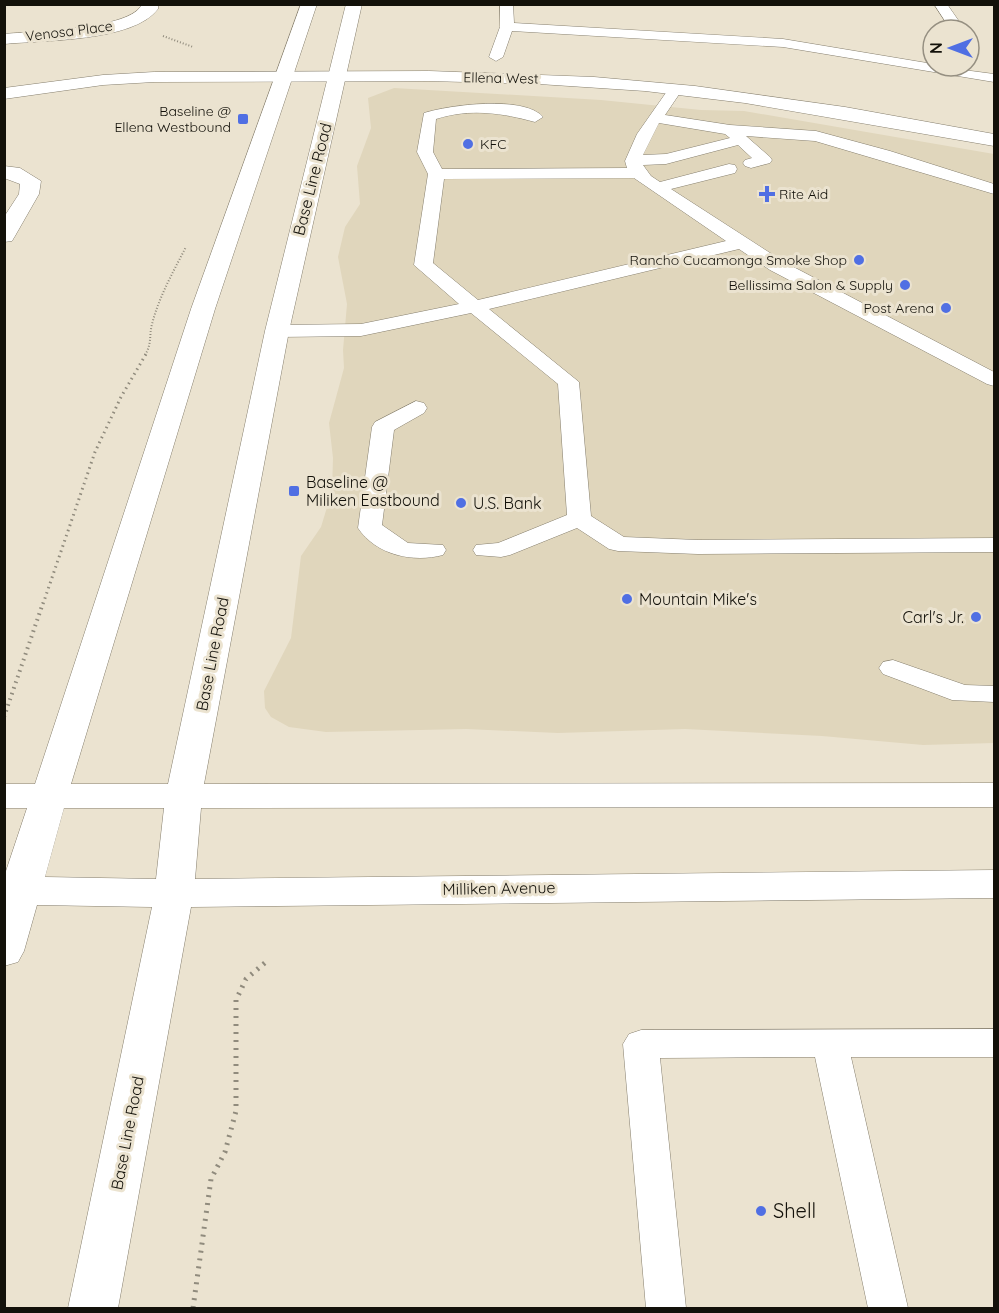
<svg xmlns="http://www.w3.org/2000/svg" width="999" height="1313" font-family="Quicksand,sans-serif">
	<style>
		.built { fill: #e0d6bc }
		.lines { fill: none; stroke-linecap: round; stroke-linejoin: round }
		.lane-casing { stroke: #867f6e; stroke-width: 1 }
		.street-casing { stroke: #867f6e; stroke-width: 1 }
		.secondary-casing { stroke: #867f6e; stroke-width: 1 }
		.primary-casing { stroke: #867f6e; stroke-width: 1 }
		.path-far3 { stroke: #908b7d; stroke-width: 2; stroke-dasharray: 1 2; stroke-linecap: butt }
		.path-far2 { stroke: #908b7d; stroke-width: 3; stroke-dasharray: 1.5 4; stroke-linecap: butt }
		.path-far1 { stroke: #908b7d; stroke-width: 4; stroke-dasharray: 1.5 4.5; stroke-linecap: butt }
		.path { stroke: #908b7d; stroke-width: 5; stroke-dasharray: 2 6; stroke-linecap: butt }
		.lane { fill: #fff; fill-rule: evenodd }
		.street { fill: #fff; fill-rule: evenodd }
		.secondary { fill: #fff; fill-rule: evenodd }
		.primary { fill: #fff; fill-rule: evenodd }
		.poi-dot { fill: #506fe3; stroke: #ebe3d0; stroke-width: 2 }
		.labels { text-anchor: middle; stroke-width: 6; stroke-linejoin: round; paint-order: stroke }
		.far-street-label { font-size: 14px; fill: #13110a; stroke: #ebe3d0 }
		.far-poi-label { font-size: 14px; fill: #13110a; stroke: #ebe3d0; text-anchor: end }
		.street-label { font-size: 16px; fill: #13110a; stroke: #ebe3d0 }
		.poi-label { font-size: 16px; fill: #13110a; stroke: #ebe3d0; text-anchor: start }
		.near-poi-label { font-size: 20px; fill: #13110a; stroke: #ebe3d0; text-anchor: start }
	</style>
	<rect width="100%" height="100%" fill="#ebe3d0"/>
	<polygon class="built" points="394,88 601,100 701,110 744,111 994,154 994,743 923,745 822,736 685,729 558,733 466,729 326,732 289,727 271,717 265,708 264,691 291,638 301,556 321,527 332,491 333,458 329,423 344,368 343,350 347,304 338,257 345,227 360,204 357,166 371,128 368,98"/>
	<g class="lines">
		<defs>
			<g id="lane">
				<polygon points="500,4 513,4 514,23 783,39 933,64 933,66 994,74 994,82 783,47 512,31 503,57 496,61 489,57 500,27"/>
				<polygon points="934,4 947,4 965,30 951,30"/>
				<path d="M 675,86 L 682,90 L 665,115 L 730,125 L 816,131 L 890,151 L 994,184 L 994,194 L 815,141 L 746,136 L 770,157 L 772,160 L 770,163 L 751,168 L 745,166 L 743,163 L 745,160 L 752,158 L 738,145 L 666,164 L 643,165 L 651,176 L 660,182 L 729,164 L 735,165 L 737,169 L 735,173 L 671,189 L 784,262 L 994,372 L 994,386 L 987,384 L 770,270 L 739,249 L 489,309 L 579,382 L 591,516 L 624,537 L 698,540 L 994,538 L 994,552 L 698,554 L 618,551 L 609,549 L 577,528 L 510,555 L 501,557 L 476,555 L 473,550 L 476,545 L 498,543 L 567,515 L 558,384 L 471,313 L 361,336 L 277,337 L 270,335 L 267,331 L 270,327 L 277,325 L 361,324 L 459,304 L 414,265 L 428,174 L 417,152 L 424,113 C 449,105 524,95 543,117 L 535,122 C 502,113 470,108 436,119 L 433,152 L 442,169 L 627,168 L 625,161 L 637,134 L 670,87 ZM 659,123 L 725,134 L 730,138 L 666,154 L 643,155 ZM 634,178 L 726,241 L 478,300 L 433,263 L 444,179 Z"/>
				<path d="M 416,401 L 424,403 L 427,408 L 424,413 L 394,430 L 382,525 L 408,543 L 443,545 L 446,550 L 443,555 C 413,563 376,555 358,528 L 372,427 L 375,422 Z"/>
				<polygon points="893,660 965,685 994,686 994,702 952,700 883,674 879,668 883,662"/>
				<polygon points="994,1029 994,1057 851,1057 908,1308 868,1308 815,1057 660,1058 686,1308 646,1308 623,1044 629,1034 641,1030"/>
			</g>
			<g id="street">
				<path d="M 142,4 L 158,4 L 158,9 C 133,42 44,40 4,44 L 4,34 C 31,31 132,30 142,4 Z"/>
				<polygon points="4,166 20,168 41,181 39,194 15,236 12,241 4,242 4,217 19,194 20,184 4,178"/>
			</g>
			<polygon id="secondary" points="429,71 594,77 695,86 845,107 994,134 994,146 745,103 645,91 539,84 429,81 154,82 103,85 4,99 4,88 103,75 154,72"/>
			<path id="primary" d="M 301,4 L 317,4 L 215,309 L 71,784 L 168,784 L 265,331 L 346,4 L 362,4 L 289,331 L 204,784 L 994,783 L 994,807 L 201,808 L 195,879 L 994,870 L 994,898 L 191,907 L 118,1308 L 68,1308 L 152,907 L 37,905 L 24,951 L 18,962 L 4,966 L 4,877 L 27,808 L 4,808 L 4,784 L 35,784 L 191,309 ZM 64,808 L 164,808 L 156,879 L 45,877 Z"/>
		</defs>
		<use href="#lane" class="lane-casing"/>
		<use href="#street" class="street-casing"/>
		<use href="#secondary" class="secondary-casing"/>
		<use href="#primary" class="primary-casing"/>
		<g class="path-far3">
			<polyline points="163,36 193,47"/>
			<path d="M 145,355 C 152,344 149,336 152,324 C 159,297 173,272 186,247"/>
		</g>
		<polyline class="path-far2" points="43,604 95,452 121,397 146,354"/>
		<polyline class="path-far1" points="4,717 43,603"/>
		<polyline class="path" points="193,1308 211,1179 225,1152 236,1111 236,1000 246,979 267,961"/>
		<use href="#lane" class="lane"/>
		<use href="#street" class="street"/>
		<use href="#secondary" class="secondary"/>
		<use href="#primary" class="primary"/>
	</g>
	<g class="poi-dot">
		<rect x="237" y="113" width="12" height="12" rx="3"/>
		<circle cx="468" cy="144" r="6"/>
		<path d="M764 185h6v6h6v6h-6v6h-6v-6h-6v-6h6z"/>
		<circle cx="859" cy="260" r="6"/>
		<circle cx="905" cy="285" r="6"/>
		<circle cx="946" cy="308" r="6"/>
		<rect x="288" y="485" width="12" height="12" rx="3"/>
		<circle cx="461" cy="503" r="6"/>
		<circle cx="627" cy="599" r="6"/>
		<circle cx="976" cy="617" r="6"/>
		<circle cx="761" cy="1211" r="6"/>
	</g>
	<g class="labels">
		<g class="far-street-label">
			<text transform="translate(69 31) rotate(-7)" y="5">Venosa Place</text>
			<text transform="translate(501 78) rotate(1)" y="5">Ellena West</text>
		</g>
		<g class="far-poi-label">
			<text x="231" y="116">Baseline @<tspan x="231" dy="16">Ellena Westbound</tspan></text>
			<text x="480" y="149" text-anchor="start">KFC</text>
			<text x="779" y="199" text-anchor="start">Rite Aid</text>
			<text x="847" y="265">Rancho Cucamonga Smoke Shop</text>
			<text x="893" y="290">Bellissima Salon &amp; Supply</text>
			<text x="934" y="313">Post Arena</text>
		</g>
		<g class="street-label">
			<text transform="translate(312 179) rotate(-76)" y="6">Base Line Road</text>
			<text transform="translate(212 654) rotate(-79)" y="6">Base Line Road</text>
			<text transform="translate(499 888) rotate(-1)" y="6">Milliken Avenue</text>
			<text transform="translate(127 1133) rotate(-79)" y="6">Base Line Road</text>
		</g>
		<g class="poi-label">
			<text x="306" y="488">Baseline @<tspan x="306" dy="18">Miliken Eastbound</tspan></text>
			<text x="473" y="509">U.S. Bank</text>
			<text x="639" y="605">Mountain Mike's</text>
			<text x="964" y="623" text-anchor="end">Carl's Jr.</text>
		</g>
		<g class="near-poi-label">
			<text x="773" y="1218">Shell</text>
		</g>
	</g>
	<rect width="999" height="1313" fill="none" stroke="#13110a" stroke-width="12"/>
	<g transform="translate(951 48) rotate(270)"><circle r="28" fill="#ebe3d0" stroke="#958f81" stroke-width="1.5"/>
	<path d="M0-4.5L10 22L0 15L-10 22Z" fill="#506fe3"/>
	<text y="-9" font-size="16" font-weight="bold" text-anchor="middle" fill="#13110a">N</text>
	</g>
</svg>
